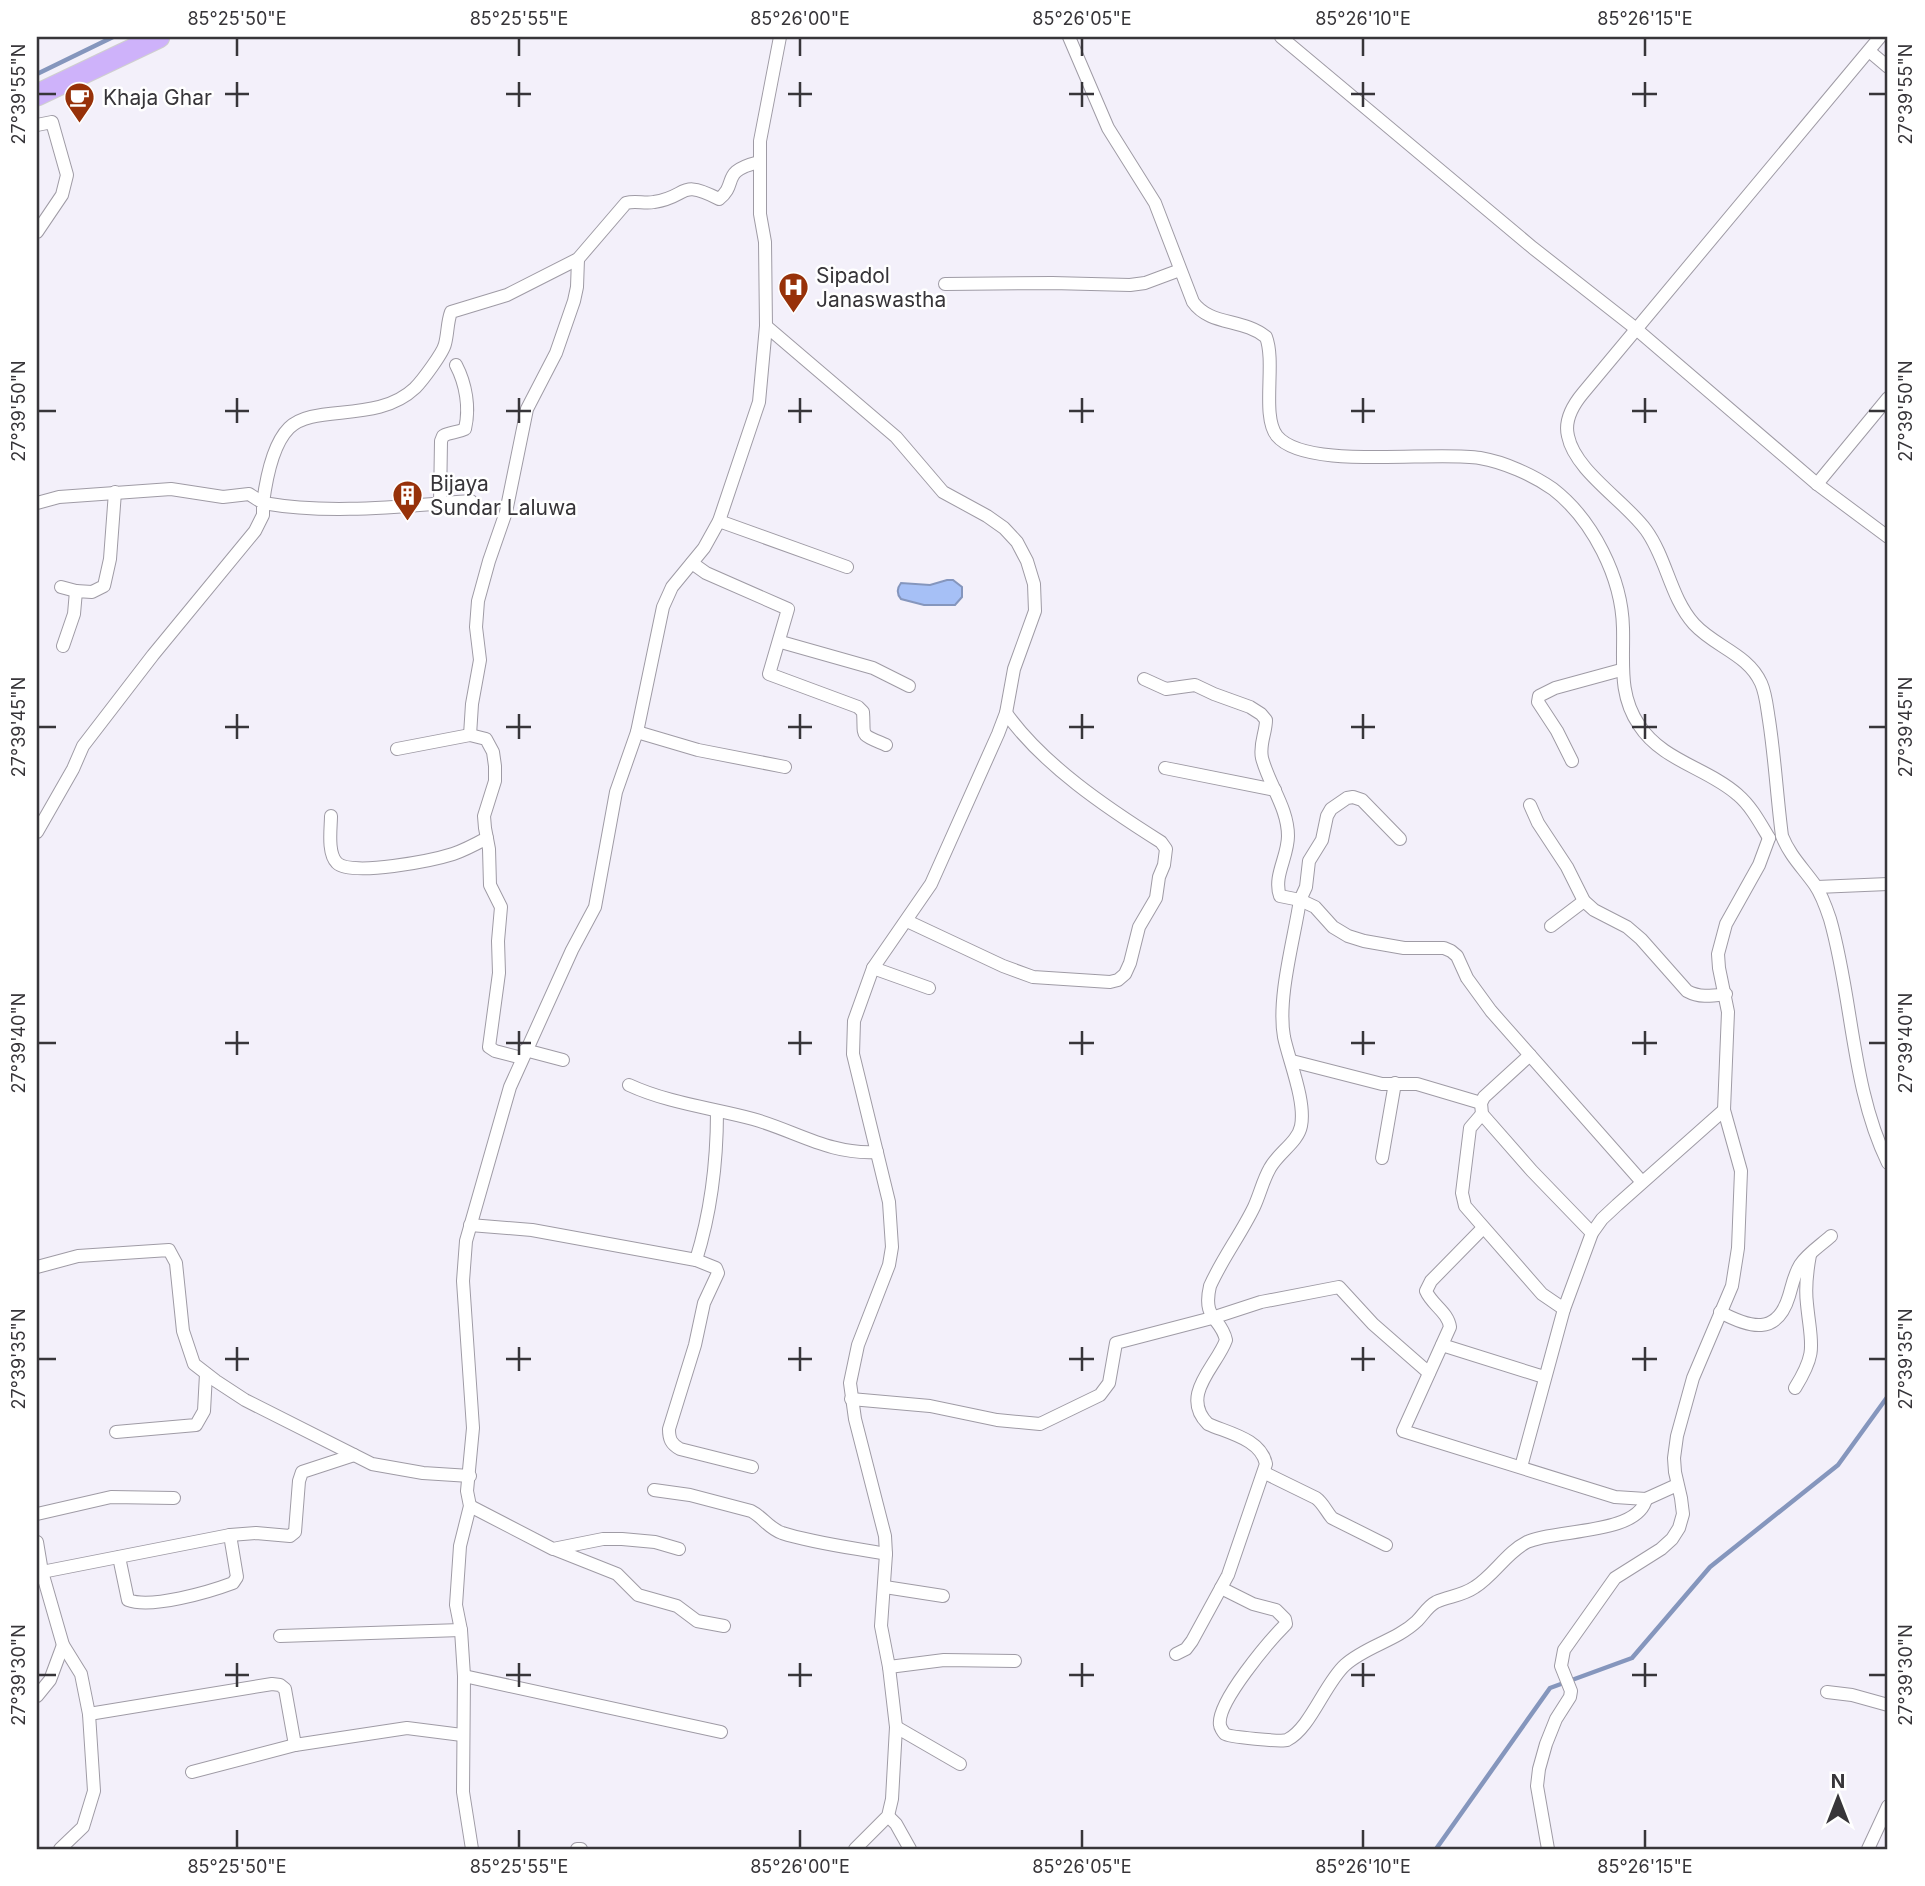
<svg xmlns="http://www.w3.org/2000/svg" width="1925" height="1886" font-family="Inter,sans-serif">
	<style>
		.water { fill: #a6c0f6; stroke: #8596bd; stroke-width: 2 }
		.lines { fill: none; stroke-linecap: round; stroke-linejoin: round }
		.stream { stroke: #8596bd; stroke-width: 4.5 }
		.minor-casing { stroke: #9f9ba5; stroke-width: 14 }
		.trunk-casing { stroke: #cfcfcf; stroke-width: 23 }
		.minor { stroke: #fff; stroke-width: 12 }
		.trunk { stroke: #ceb2fa; stroke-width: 21 }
		.ticks { fill: none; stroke: #373539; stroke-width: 2.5 }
		.labels { text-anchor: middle; stroke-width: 5; stroke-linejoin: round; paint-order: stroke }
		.poi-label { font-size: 21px; fill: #373539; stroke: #fff; text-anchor: start }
		.neatline { fill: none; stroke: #373539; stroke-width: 2.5 }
		.ticks-label { font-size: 18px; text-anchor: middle; fill: #373539 }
	</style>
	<rect width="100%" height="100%" fill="#f3f0fa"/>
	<path class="water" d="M 947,580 L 953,580 L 962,587 L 962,597 L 955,605 L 924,605 L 901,599 C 896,593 897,588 901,583 L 930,585 Z"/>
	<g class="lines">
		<g class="stream">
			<polyline points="37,74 113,37"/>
			<polyline points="1436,1849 1550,1688 1632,1658 1710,1567 1838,1465 1888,1396"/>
		</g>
		<defs>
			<g id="minor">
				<path d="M 1069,37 L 1108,128 L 1155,203 L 1193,302 C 1210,326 1243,318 1266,337 C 1276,363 1261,416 1277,436 C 1306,471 1436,450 1480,458 C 1504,462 1533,475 1553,489 C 1593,520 1622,578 1623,628 C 1624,662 1618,694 1639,725 C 1662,761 1708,768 1738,795 C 1751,806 1760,823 1769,838"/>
				<polyline points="1281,37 1533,248 1635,328 1817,484 1888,537"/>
				<path d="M 1880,37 L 1583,393 C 1573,405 1564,420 1568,436 C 1575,471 1625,501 1646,530 C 1667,559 1670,597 1694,624 C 1715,647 1748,654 1761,683 C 1766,694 1767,708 1769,720 C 1775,759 1777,798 1782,836 C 1790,856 1803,868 1815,885 C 1822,895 1826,907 1830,919 C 1853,999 1851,1087 1888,1163"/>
				<polyline points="1869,51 1888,67"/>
				<polyline points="37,125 52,122 67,175 62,195 37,232"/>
				<polyline points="945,284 1052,283 1130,285 1145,283 1180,270"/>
				<polyline points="766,326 896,437 943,492 987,516 1004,528 1017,542 1027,561 1034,584 1035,611 1014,669 1006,713 998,734 931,884 873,968 854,1021 853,1054 889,1202 892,1247 889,1265 858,1345 850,1383 855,1419 885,1536 886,1554 881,1626 889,1667 896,1727 892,1799 888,1816 855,1849"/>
				<polyline points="1817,484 1888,398"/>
				<path d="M 471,501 C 401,506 332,515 263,503 C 266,480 272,445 289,428 C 314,403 377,424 415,388 C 422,381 443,353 445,344 C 448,333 447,323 451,312 L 507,295 L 578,259 L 626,203 C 636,200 644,204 654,202 C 689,197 678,178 719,199 C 739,183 719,172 759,162"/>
				<polyline points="37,503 59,497 171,489 223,497 249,494 263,503 263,515 255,531 153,655 83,746 73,769 37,832"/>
				<path d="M 440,503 L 441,441 L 443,436 C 450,432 457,433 465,429 C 470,408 466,384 456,365"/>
				<polyline points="719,521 847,567"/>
				<path d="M 692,563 L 706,573 L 788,609 L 769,674 L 858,707 L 863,712 C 865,738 858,733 886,745"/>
				<polyline points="61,587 76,591"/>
				<polyline points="781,642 873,668 909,686"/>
				<polyline points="63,646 74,614 76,591 92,592 104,586 110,559 115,492"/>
				<path d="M 1144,679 L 1166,689 L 1195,685 L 1214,694 L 1250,707 L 1261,714 L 1266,720 C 1266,733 1259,744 1262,758 C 1269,785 1288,808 1288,836 C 1288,857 1273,876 1280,896 L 1300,900 L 1315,907 L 1333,927 L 1348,936 L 1364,941 L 1404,948 L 1444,948 L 1451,951 L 1457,956 L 1467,978 L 1491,1011 L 1642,1182"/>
				<polyline points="637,732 698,750 785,767"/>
				<polyline points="470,735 472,704 480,660 476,627 478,601 489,561 506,512 527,409 556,353 574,301 577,287 578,259"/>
				<polyline points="397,749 470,735 486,739 493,752 495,766 495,781 484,816 485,828 489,849 490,885 501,907 498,941 499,973 489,1047 495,1051 522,1058"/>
				<polyline points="1572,761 1557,731 1538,702 1539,696 1555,688 1621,670"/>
				<polyline points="1165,768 1275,790"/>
				<path d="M 1530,805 L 1538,823 L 1567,867 L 1584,901 L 1594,910 L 1627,927 L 1641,939 L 1687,991 C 1700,998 1711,996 1726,994"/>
				<path d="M 331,816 C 331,828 327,853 337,863 C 352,877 434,860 453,854 C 465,850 476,844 487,838"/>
				<polyline points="1817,887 1888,884"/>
				<path d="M 907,921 L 1003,966 L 1033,977 L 1110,982 L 1118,980 L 1125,974 L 1130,963 L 1139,927 L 1156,898 L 1159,877 L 1164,865 L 1166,849 L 1161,842 C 1107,808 1043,765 1006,713"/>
				<polyline points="1551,926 1584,901"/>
				<polyline points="873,968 929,988"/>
				<polyline points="525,1050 563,1060"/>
				<polyline points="1530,1055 1484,1097 1481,1103 1482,1114 1532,1171 1592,1233"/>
				<polyline points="1292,1061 1382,1084 1417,1084 1481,1103"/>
				<path d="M 629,1085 C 668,1103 712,1108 753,1119 C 796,1131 830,1155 877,1152"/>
				<polyline points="1482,1114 1470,1128 1462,1193 1465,1206 1542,1294 1564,1309"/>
				<polyline points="1382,1158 1395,1083"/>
				<path d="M 470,1225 L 532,1230 L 696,1260 L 716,1268 L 718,1273 L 704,1303 L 695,1345 L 669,1429 C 669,1439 671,1444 680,1449 L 752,1467"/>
				<path d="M 1483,1228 L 1431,1281 L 1426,1291 C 1432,1305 1448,1312 1450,1327 L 1403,1431 L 1615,1497 L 1646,1499 L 1677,1485"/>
				<path d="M 696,1260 C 711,1212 717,1163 717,1112"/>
				<polyline points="37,1267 78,1256 169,1250 176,1263 183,1331 194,1364 216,1381 245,1400 372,1464 423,1473 470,1476"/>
				<path d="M 1720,1312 C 1750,1328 1777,1336 1789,1296 C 1792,1286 1794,1275 1800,1265 C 1807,1254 1821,1245 1831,1236"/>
				<polyline points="1442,1345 1544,1377"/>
				<path d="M 1795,1388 C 1818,1351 1811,1345 1807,1304 C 1805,1288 1807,1271 1810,1255"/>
				<polyline points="851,1399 930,1406 997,1420 1040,1424 1100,1395 1109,1383 1116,1343 1212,1318 1261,1302 1339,1287 1373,1324 1429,1373"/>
				<polyline points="116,1432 196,1425 204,1411 206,1374"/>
				<polyline points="1521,1467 1564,1309 1592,1233 1602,1219 1617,1205 1724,1110"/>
				<path d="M 1265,1473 L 1316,1498 C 1323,1503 1326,1511 1332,1518 L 1386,1545"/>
				<path d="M 654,1490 L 690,1495 L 751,1511 C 763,1517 768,1528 782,1533 C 813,1543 854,1548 886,1554"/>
				<polyline points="470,1506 553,1549 603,1539 622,1539 655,1542 679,1549"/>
				<polyline points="37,1514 111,1497 174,1498"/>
				<polyline points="37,1542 42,1572 63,1645 81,1674 89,1714 94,1791 83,1827 60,1849"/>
				<polyline points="554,1549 617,1574 638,1595 677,1606 697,1621 724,1626"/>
				<path d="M 119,1557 L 128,1600 C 151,1609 209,1592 233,1583 L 237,1577 L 230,1535"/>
				<polyline points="42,1572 230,1535 256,1533 290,1536 295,1532 299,1481 302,1472 354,1455"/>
				<polyline points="885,1587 943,1596"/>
				<path d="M 1221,1588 L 1253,1604 L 1276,1610 L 1285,1619 L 1286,1624 C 1270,1640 1216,1703 1220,1725 C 1220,1727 1223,1732 1225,1734 C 1229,1737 1281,1742 1287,1740 C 1310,1729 1325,1683 1345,1665 C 1366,1646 1396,1641 1417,1621 C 1423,1615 1428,1606 1436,1602 C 1449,1596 1462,1596 1475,1587 C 1494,1575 1507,1552 1527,1542 C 1554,1529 1638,1535 1646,1499"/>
				<polyline points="280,1636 461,1630"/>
				<path d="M 1176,1654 L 1186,1649 L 1192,1641 L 1228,1575 L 1266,1464 C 1261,1439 1228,1433 1208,1424 C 1179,1395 1217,1366 1226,1340 C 1221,1317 1202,1320 1210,1286 C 1222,1259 1241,1234 1254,1207 C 1260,1194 1263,1180 1270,1168 C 1278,1153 1298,1142 1301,1126 C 1306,1101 1289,1061 1284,1037 C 1277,998 1294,940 1300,900 L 1306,887 L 1309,861 L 1322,840 L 1327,816 L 1331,809 L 1347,798 L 1353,797 L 1362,800 L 1400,839"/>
				<polyline points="889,1667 944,1660 1015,1661"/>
				<polyline points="464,1676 721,1732"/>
				<polyline points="1827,1692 1852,1695 1888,1705"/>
				<polyline points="37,1696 50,1680 63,1645"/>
				<polyline points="89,1714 272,1684 280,1685 285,1689 295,1745 407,1728 462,1735"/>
				<polyline points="896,1727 960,1764"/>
				<polyline points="192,1772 295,1745"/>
				<polyline points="888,1816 896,1824 910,1849"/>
				<polyline points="472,1849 463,1792 464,1676 461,1630 456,1605 460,1546 470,1506 467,1491 473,1428 463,1281 466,1241 510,1087 572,950 595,907 616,792 637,732 663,607 672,587 704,548 719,521 759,402 766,326 765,242 760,214 760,141 780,37"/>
				<polyline points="577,1849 581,1849"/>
				<polyline points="1548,1849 1537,1786 1539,1769 1546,1744 1556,1719 1570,1697 1571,1691 1561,1666 1564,1650 1615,1578 1661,1549 1672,1539 1679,1528 1683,1514 1681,1498 1675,1472 1674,1458 1677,1436 1693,1378 1732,1286 1738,1248 1741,1171 1724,1110 1728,1012 1719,968 1718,954 1726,924 1759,865 1769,838"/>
				<polyline points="1868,1849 1888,1806"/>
			</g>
			<polyline id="trunk" points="37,95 159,37"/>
		</defs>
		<use href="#minor" class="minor-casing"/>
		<use href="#trunk" class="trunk-casing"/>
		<use href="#minor" class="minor"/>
		<use href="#trunk" class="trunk"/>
	</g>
	<path class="ticks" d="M 237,38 L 237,56M 519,38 L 519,56M 800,38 L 800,56M 1082,38 L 1082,56M 1363,38 L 1363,56M 1645,38 L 1645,56M 237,82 L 237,107M 519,82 L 519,107M 800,82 L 800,107M 1082,82 L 1082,107M 1363,82 L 1363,107M 1645,82 L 1645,107M 38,94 L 56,94M 225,94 L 249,94M 506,94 L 531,94M 788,94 L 812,94M 1069,94 L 1094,94M 1351,94 L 1375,94M 1632,94 L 1657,94M 1869,94 L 1886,94M 237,398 L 237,423M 519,398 L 519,423M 800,398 L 800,423M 1082,398 L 1082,423M 1363,398 L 1363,423M 1645,398 L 1645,423M 38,411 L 56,411M 225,411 L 249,411M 506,411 L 531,411M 788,411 L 812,411M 1069,411 L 1094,411M 1351,411 L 1375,411M 1632,411 L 1657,411M 1869,411 L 1886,411M 237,714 L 237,739M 519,714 L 519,739M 800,714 L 800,739M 1082,714 L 1082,739M 1363,714 L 1363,739M 1645,714 L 1645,739M 38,727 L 56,727M 225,727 L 249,727M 506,727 L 531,727M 788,727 L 812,727M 1069,727 L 1094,727M 1351,727 L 1375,727M 1632,727 L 1657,727M 1869,727 L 1886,727M 237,1031 L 237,1055M 519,1031 L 519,1055M 800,1031 L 800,1055M 1082,1031 L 1082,1055M 1363,1031 L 1363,1055M 1645,1031 L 1645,1055M 38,1043 L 56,1043M 225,1043 L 249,1043M 506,1043 L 531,1043M 788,1043 L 812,1043M 1069,1043 L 1094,1043M 1351,1043 L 1375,1043M 1632,1043 L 1657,1043M 1869,1043 L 1886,1043M 237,1347 L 237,1371M 519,1347 L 519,1371M 800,1347 L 800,1371M 1082,1347 L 1082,1371M 1363,1347 L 1363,1371M 1645,1347 L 1645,1371M 38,1359 L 56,1359M 225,1359 L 249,1359M 506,1359 L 531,1359M 788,1359 L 812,1359M 1069,1359 L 1094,1359M 1351,1359 L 1375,1359M 1632,1359 L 1657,1359M 1869,1359 L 1886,1359M 237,1663 L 237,1687M 519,1663 L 519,1687M 800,1663 L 800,1687M 1082,1663 L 1082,1687M 1363,1663 L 1363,1687M 1645,1663 L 1645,1687M 38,1675 L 56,1675M 225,1675 L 249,1675M 506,1675 L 531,1675M 788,1675 L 812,1675M 1069,1675 L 1094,1675M 1351,1675 L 1375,1675M 1632,1675 L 1657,1675M 1869,1675 L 1886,1675M 237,1830 L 237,1848M 519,1830 L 519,1848M 800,1830 L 800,1848M 1082,1830 L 1082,1848M 1363,1830 L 1363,1848M 1645,1830 L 1645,1848"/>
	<defs>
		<symbol id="cafe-pin" viewBox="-11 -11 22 30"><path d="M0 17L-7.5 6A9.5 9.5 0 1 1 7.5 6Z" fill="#973109" stroke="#fff"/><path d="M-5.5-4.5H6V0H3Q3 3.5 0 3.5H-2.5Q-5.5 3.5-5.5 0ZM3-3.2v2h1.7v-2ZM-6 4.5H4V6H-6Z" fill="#fff"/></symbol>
		<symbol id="hospital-pin" viewBox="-11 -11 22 30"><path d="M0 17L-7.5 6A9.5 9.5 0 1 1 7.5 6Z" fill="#973109" stroke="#fff"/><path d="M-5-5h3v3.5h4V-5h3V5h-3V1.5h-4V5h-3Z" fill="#fff"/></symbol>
		<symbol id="building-pin" viewBox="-11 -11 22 30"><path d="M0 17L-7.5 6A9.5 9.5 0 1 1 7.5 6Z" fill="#973109" stroke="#fff"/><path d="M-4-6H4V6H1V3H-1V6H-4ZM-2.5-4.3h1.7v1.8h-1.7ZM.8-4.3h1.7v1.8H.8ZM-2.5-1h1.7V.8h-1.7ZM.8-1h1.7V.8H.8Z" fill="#fff"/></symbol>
	</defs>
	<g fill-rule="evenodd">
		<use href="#cafe-pin" x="62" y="80" width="35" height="47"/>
		<use href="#hospital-pin" x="776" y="270" width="35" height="47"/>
		<use href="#building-pin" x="390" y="478" width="35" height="47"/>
	</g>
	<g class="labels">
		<g class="poi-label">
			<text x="103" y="105">Khaja Ghar</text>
			<text x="816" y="283">Sipadol<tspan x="816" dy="24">Janaswastha</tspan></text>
			<text x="430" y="491">Bijaya<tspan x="430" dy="24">Sundar Laluwa</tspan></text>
		</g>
	</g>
	<rect width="1925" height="1886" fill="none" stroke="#ffffff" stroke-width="77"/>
	<g transform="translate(1838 1798)" stroke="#ffffff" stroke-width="5" paint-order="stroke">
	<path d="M0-5L12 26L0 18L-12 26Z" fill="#373539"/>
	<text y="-10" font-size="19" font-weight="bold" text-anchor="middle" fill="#373539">N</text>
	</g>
	<rect x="38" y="38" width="1848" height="1810" class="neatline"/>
	<g class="ticks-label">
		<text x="237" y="25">85°25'50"E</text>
		<text x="519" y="25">85°25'55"E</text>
		<text x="800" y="25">85°26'00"E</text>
		<text x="1082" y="25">85°26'05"E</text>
		<text x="1363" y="25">85°26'10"E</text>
		<text x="1645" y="25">85°26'15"E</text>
		<text transform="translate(19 94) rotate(-90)" y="6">27°39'55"N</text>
		<text transform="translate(1906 94) rotate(-90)" y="6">27°39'55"N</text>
		<text transform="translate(19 411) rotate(-90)" y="6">27°39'50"N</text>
		<text transform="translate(1906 411) rotate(-90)" y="6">27°39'50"N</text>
		<text transform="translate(19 727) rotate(-90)" y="6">27°39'45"N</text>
		<text transform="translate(1906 727) rotate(-90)" y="6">27°39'45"N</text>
		<text transform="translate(19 1043) rotate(-90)" y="6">27°39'40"N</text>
		<text transform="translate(1906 1043) rotate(-90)" y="6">27°39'40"N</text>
		<text transform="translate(19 1359) rotate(-90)" y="6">27°39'35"N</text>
		<text transform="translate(1906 1359) rotate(-90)" y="6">27°39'35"N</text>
		<text transform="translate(19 1675) rotate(-90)" y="6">27°39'30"N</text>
		<text transform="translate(1906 1675) rotate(-90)" y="6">27°39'30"N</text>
		<text x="237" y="1873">85°25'50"E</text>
		<text x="519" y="1873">85°25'55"E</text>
		<text x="800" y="1873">85°26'00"E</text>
		<text x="1082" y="1873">85°26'05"E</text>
		<text x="1363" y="1873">85°26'10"E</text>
		<text x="1645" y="1873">85°26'15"E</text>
	</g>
</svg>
